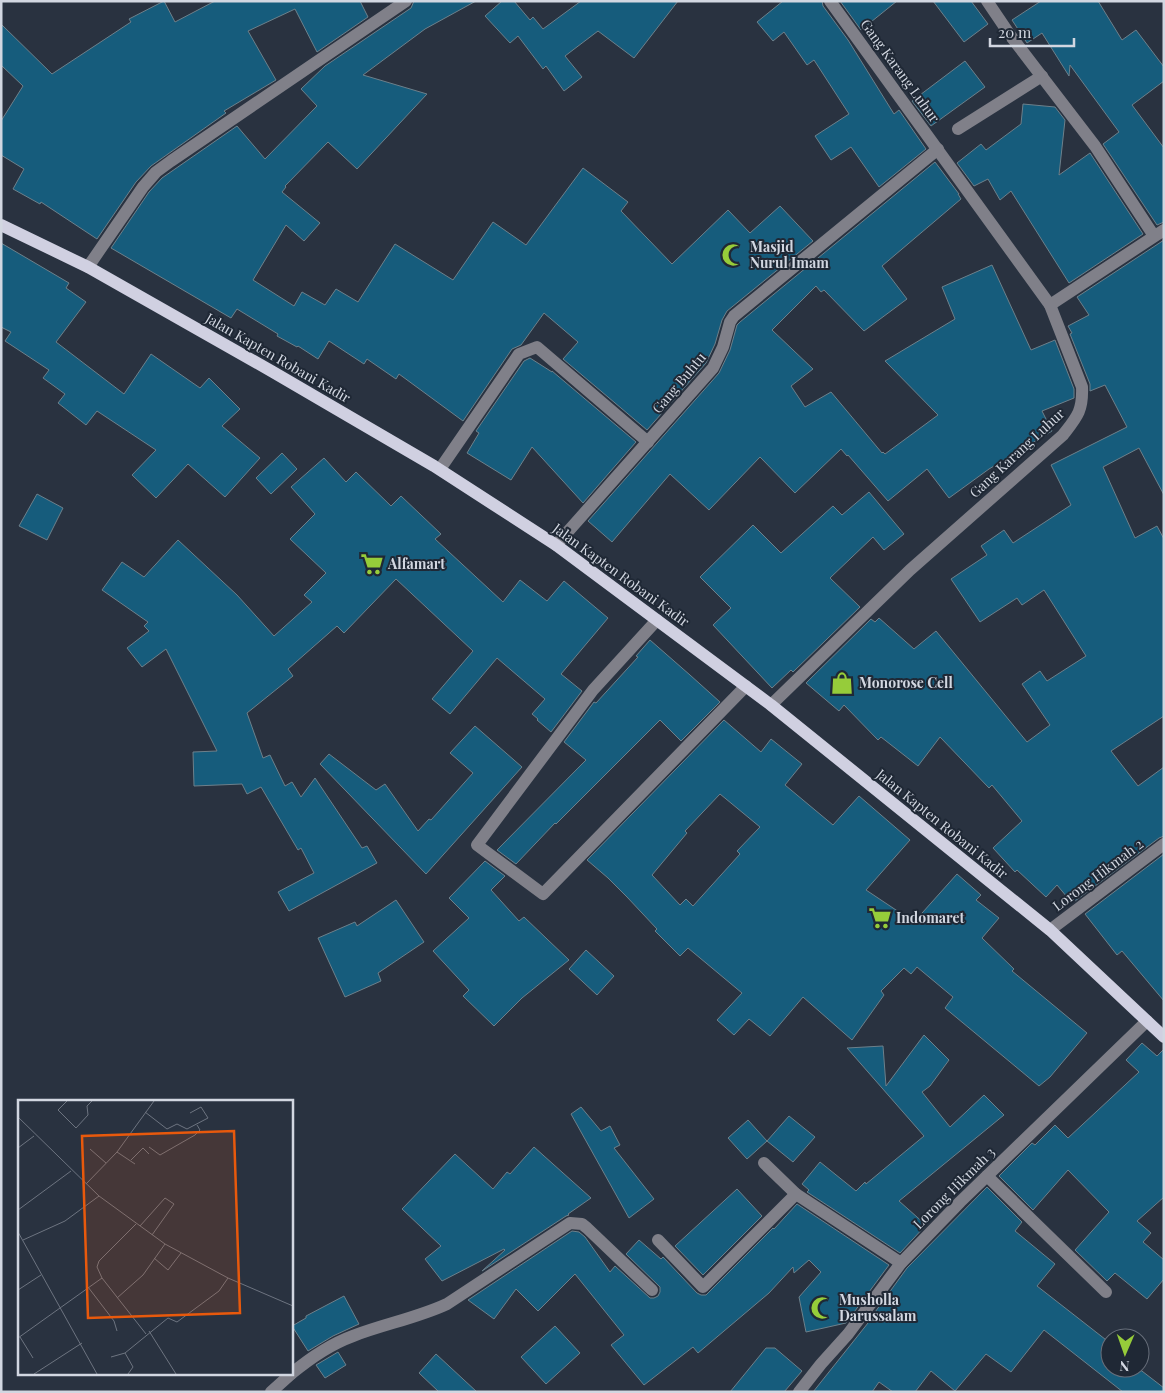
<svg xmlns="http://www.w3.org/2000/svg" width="1165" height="1393" font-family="'Playfair Display',serif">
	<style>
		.building { fill: #165c7c; stroke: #6d808b; fill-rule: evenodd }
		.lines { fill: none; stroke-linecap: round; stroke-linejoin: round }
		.minor { stroke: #808089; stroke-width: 12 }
		.major { stroke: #d0d0e1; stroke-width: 12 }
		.labels { text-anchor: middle; stroke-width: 4; stroke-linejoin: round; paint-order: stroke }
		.street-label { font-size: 14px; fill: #d2d7e1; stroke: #1f2835 }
		.poi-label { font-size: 14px; font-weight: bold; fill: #d2d7e1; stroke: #1f2835; text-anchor: start }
		.inset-road { fill: none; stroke: #6d7480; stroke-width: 1 }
		.view { fill: #e8590c; fill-opacity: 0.15; stroke: #e8590c; stroke-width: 2.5 }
		.inset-edge { fill: none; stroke: #d2d7e1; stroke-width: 2.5 }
	</style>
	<rect width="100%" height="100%" fill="#293240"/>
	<g class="building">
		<polygon points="164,1 175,22 215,1 360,1 368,17 317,52 295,9 248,31 276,80 224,111 226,113 151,166 136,182 97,239 41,202 40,204 13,189 24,169 1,155 1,121 23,86 1,65 1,24 52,74 131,22 129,19"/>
		<polygon points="414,1 476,1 425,29 363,75 427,94 357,169 328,142 285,186 286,187 282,192 320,223 304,241 286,225 253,280 294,306 302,292 325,305 336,289 358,302 395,244 453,280 493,222 526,245 583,168 628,202 621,211 672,264 728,210 750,233 780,206 813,241 727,311 722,320 715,344 706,363 647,430 563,359 578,342 544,313 521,345 512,349 463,421 399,374 396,379 367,359 364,364 329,341 318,359 298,346 297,347 277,336 278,334 237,309 231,318 111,248 149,192 162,178 237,126 265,159 317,106 301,89 325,66 411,8"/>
		<polygon points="502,1 514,1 530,20 533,17 543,29 581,1 678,1 634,58 598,31 565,56 582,77 564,91 546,66 543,69 518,36 510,43 485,16"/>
		<polygon points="783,1 822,1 823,6 848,40 894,114 899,110 926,149 879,187 851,147 831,160 815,136 849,114 814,60 807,65 784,32 773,41 757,22"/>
		<polygon points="840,1 897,1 861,30"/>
		<polygon points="933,1 971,1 988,24 964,42"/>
		<polygon points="1041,1 1098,1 1122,40 1136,30 1164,67 1164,81 1132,105 1164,148 1164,222 1157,225 1103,144 1119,132 1070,65 1069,76 1042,33 1027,43 1012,20"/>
		<polygon points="965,61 985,87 931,126 912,101"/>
		<polygon points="1023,104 1055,107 1065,120 1059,175 1090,153 1143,234 1069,283 1011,191 1000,200 988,179 974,186 957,163 981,144 986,150 1021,124"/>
		<polygon points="935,162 959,194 958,194 961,199 882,266 907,299 864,331 824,290 821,292 816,286 772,330 813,369 791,386 805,407 831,392 882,453 883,452 885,454 938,415 885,361 955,319 942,287 992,265 1031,350 1055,340 1074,389 1074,398 1042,411 1052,431 989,469 949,498 927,469 888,501 848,455 847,456 841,449 795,493 760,457 709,510 670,474 612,542 588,521 719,373 730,350 737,325 740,322"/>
		<polygon points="1164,240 1164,495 1139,448 1103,467 1135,538 1157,526 1164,539 1164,716 1111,751 1138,786 1164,767 1164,836 1159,838 1075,901 1070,894 1067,897 1057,885 1046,897 1017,870 1015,872 993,848 1022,821 992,785 989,788 940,737 918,766 881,737 878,740 844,705 839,711 806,683 871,619 875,622 879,618 914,649 936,631 1027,742 1050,725 1022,684 1040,671 1047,681 1086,656 1044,590 1022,605 1017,598 980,622 951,579 987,555 981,546 1004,530 1013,543 1071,505 1051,465 1127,427 1105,385 1090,391 1090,384 1070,334 1072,333 1068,326 1089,315 1077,297"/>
		<polygon points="1,243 69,283 66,288 86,302 56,342 124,394 151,354 200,388 209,378 240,409 222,426 260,458 225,497 188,464 156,498 132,475 156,450 97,411 86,425 58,403 65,394 43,378 49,370 5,341 11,332 1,327"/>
		<polygon points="530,358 552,372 552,371 636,442 583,503 532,447 511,480 467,453 479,433 476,431 524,361"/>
		<polygon points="282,453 297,469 271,494 256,478"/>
		<polygon points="324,458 346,482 356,472 391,506 401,496 441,534 435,539 503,602 520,580 547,601 564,581 608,618 561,674 582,691 551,732 537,720 538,719 532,714 545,699 497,658 450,714 432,699 473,651 396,579 344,633 337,626 288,669 293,676 247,713 263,758 270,755 285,786 292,782 301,797 315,778 362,848 367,846 377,863 289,911 278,892 314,873 301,848 298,850 261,787 247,794 242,784 194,786 193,752 217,751 166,649 142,667 127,648 149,631 144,626 148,622 102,590 122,562 144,577 178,540 237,595 274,636 312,602 304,595 326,573 290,539 315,514 291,487"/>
		<polygon points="869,492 904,534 884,550 873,537 830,578 860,607 793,672 791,670 772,688 713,625 731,608 700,577 753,525 781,553 833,506 842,515"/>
		<polygon points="37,494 63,508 47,540 19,526"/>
		<polygon points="650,640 690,675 720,702 681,741 660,720 556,824 555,823 516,864 497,850 586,760 564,742 594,702 596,703 638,657 636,656"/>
		<path d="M 724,720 L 761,752 L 771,739 L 802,764 L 785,785 L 833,825 L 859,796 L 910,840 L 866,890 L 914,922 L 957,874 L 981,895 L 976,900 L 999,918 L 982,938 L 1014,969 L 1012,971 L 1087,1033 L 1050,1077 L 1039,1086 L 945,1008 L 953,997 L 917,967 L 911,974 L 904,968 L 881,991 L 884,995 L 852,1040 L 803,997 L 770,1036 L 749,1019 L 734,1035 L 717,1020 L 742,993 L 688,948 L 680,956 L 655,931 L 657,929 L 627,897 L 608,878 L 587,860 ZM 720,794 L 760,827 L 737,851 L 740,854 L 693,906 L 686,899 L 680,905 L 652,875 L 687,833 L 685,831 Z"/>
		<polygon points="475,726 522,767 426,874 320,764 329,754 376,790 385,784 418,831 429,819 431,820 473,773 450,753"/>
		<polygon points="1164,854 1164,1001 1122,951 1117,955 1085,914"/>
		<polygon points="485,861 505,876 491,890 519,921 524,917 569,960 522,998 494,1026 463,996 469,990 433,951 469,918 449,898"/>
		<polygon points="396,900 424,942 378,973 381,981 345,997 318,938 355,922 357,926"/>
		<polygon points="586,950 614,976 597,995 569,969"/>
		<polygon points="924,1035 949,1060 930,1086 922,1092 950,1127 984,1095 1004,1115 899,1201 926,1225 900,1253 807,1192 809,1190 802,1184 820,1162 856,1191 865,1182 866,1184 924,1136 847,1048 883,1046 886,1086"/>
		<polygon points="1142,1043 1157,1056 1164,1049 1164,1197 1137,1221 1151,1233 1143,1242 1164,1260 1164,1279 1147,1299 1115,1273 1107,1281 1075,1250 1109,1212 1068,1170 1033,1210 999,1176 1032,1143 1035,1145 1055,1125 1068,1138 1139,1072 1126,1060"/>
		<polygon points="581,1107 601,1131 610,1126 620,1145 614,1148 654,1199 629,1218 571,1114"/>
		<polygon points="789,1116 815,1137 793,1162 767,1141"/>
		<polygon points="748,1120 767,1141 747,1159 728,1138"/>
		<polygon points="534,1147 591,1198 568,1214 569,1215 566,1216 482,1271 505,1250 504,1249 442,1281 425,1259 441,1246 402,1209 455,1154 493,1189 507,1172 510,1174"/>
		<polygon points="987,1187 1022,1222 1015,1231 1055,1264 1037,1286 1110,1343 1110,1368 1138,1368 1164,1388 1164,1392 1123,1392 1044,1330 1011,1372 986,1354 955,1391 931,1371 915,1392 893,1392 879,1382 872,1392 813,1392 872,1318 870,1319 907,1268"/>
		<polygon points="737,1189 762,1216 703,1275 675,1246"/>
		<polygon points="797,1204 889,1265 846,1323 806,1332 799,1297 821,1272 809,1260 794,1273 793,1267 769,1293 698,1353 693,1347 644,1385 611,1345 624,1335 575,1274 538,1311 516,1289 494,1319 468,1300 572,1231 579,1232 585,1237 610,1272 615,1266 650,1298 654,1298 658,1296 660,1292 660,1287 626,1254 639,1240 661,1259 663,1257 697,1293 701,1295 706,1295 773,1228 774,1229"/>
		<polygon points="344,1296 359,1324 333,1336 308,1351 292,1326 306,1318 306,1316"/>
		<polygon points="555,1326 580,1353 546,1384 521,1357"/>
		<polygon points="766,1348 775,1348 802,1371 784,1392 730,1392"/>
		<polygon points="338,1352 346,1365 325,1378 316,1365"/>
		<polygon points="436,1354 477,1392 439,1392 419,1373"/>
	</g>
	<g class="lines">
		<g class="minor">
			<polyline points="987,1 1010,35 1095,146 1154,236"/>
			<polyline points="958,129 1042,76"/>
			<polyline points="88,267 143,187 156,172 171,161 406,1"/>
			<polyline points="1050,305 1164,230"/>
			<polyline points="440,469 519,354 537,347 648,442"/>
			<polyline points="556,545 713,368 723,347 730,322 734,316 938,149"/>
			<polyline points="657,620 593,690 477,845 543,894 746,686"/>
			<path d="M 771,705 L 910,570 L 1063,435 C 1077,417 1083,411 1082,387 L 1050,305 L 830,1"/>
			<polyline points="1050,930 1164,844"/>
			<polyline points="764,1163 796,1194 901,1263"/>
			<polyline points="987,1176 1106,1292"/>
			<polyline points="658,1240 703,1287 796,1194"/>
			<path d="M 291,1374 C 309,1359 331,1344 353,1336 C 384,1324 417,1318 447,1304 L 570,1223 L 582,1224 L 587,1228 L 652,1290"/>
			<polyline points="271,1392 291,1374"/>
			<polyline points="799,1392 821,1364 848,1334 901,1263 960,1202 1147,1021"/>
		</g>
		<polyline class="major" points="1,225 88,267 273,372 434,466 556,545 771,705 1050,930 1164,1037"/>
	</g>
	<defs>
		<symbol id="mosque-bare" viewBox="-9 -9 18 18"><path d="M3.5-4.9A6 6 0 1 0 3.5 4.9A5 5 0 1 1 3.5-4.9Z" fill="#96cc3a" stroke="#1f2835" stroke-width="2.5" paint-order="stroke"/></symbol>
		<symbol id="supermarket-bare" viewBox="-9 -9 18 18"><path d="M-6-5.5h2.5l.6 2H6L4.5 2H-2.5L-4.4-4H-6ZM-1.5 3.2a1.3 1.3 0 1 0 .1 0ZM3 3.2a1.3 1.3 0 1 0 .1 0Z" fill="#96cc3a" stroke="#1f2835" stroke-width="2.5" paint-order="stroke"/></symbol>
		<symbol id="shop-bare" viewBox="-9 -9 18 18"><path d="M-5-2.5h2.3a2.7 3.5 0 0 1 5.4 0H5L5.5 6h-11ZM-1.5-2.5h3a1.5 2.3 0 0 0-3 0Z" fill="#96cc3a" stroke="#1f2835" stroke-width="2.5" paint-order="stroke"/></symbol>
	</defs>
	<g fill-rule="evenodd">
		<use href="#mosque-bare" x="717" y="239" width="32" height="32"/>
		<use href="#supermarket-bare" x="356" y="548" width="32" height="32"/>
		<use href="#shop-bare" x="826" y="667" width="32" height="32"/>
		<use href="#supermarket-bare" x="864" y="902" width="32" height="32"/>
		<use href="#mosque-bare" x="806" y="1292" width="32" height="32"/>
	</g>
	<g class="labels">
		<g class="street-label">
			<text transform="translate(900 71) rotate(54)" y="5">Gang Karang Luhur</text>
			<text transform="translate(278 358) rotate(30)" y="5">Jalan Kapten Robani Kadir</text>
			<text transform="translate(679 383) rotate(-50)" y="5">Gang Buhtu</text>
			<text transform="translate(1017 453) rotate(-43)" y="5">Gang Karang Luhur</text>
			<text transform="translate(621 575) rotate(36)" y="5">Jalan Kapten Robani Kadir</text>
			<text transform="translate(942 824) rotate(39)" y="5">Jalan Kapten Robani Kadir</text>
			<text transform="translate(1098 875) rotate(-37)" y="5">Lorong Hikmah 2</text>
			<text transform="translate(954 1188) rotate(-45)" y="5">Lorong Hikmah 3</text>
		</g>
		<g class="poi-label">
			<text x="750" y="252">Masjid<tspan x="750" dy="16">Nurul Imam</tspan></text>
			<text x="388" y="569">Alfamart</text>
			<text x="859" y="688">Monorose Cell</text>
			<text x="896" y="923">Indomaret</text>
			<text x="839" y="1305">Musholla<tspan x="839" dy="16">Darussalam</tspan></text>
		</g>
	</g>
	<g transform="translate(18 1100)">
		<rect width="275" height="275" fill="#293240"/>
		<path class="inset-road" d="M 49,1 L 40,10 L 58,28 L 70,15 L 69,6 L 74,1M 127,12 L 149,29 L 159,24 L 169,29 L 190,18 L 183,7 L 172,13M 0,17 L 81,96 L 147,144 L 210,178 L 275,206M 131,47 L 142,55 L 177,35 L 182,30 L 179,25M 0,48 L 16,36M 72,49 L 88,63M 99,52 L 117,64M 113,60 L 125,48 L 131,54M 68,84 L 99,52 L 136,1M 0,110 L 53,71M 118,124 L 81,161 L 79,167 L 84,178 L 128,234M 122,126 L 147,98 L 156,104 L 134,135M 0,132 L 79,274M 5,140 L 47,121 L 81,96M 136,158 L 150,170 L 163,153M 70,187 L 96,221 L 99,231M 0,190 L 23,175M 99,198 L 125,175 L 147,144M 131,231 L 158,274M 2,237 L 15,258M 0,238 L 84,178M 107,253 L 115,267 L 110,274M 93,257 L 107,253 L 150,218 L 159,222 L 201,191 L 210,178M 16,274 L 64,243"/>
		<path class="view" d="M 216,31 L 222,213 L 70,218 L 64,36 Z"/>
		<rect width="275" height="275" class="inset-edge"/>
	</g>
	<rect width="1165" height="1393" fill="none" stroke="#d2d7e1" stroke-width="5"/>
	<g transform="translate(1125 1353) rotate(182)"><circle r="24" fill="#1f2835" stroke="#676e7a"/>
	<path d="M0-4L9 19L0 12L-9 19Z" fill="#96cc3a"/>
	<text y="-8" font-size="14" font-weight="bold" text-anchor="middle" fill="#d2d7e1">N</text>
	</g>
	<path d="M990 38v8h84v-8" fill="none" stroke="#d2d7e1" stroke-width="2.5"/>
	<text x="998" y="38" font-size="15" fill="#d2d7e1" stroke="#1f2835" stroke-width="4" paint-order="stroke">20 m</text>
</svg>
